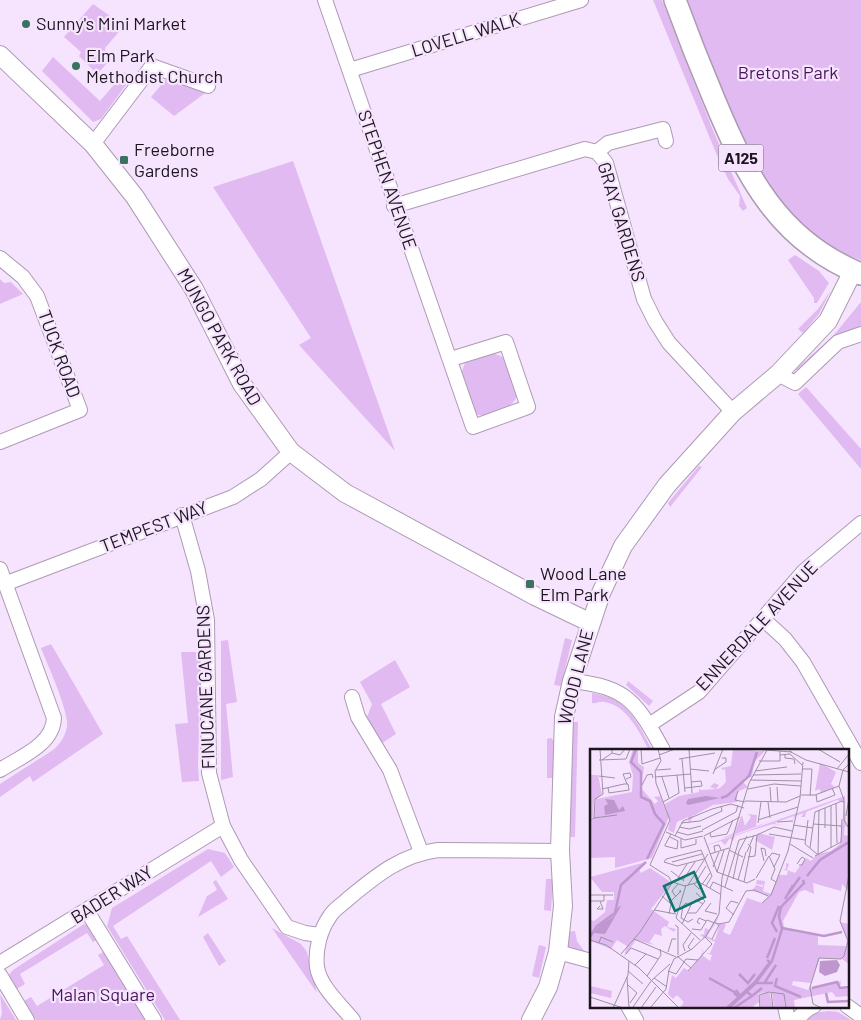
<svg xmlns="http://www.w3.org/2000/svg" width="861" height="1020" font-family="Barlow,sans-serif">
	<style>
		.green { fill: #e0baf1 }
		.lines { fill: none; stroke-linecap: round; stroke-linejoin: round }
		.minor-casing { stroke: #ac9bb3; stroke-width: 16 }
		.tertiary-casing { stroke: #ac9bb3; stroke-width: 20 }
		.primary-casing { stroke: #ac9bb3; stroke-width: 24 }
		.minor { stroke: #fff; stroke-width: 14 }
		.tertiary { stroke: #fff; stroke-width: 18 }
		.primary { stroke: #fff; stroke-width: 21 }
		.poi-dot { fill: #39735d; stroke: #f6e4fe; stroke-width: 2 }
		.labels { text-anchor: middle; stroke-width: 4.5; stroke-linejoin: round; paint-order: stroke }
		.shield { fill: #f6e4fe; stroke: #5d5361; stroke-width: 1 }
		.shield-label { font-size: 16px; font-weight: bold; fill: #1c151e }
		.poi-label { font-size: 18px; fill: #1c151e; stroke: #f6e4fe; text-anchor: start }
		.street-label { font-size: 18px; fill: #1c151e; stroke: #f6e4fe }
		.park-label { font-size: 18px; fill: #471658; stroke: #f6e4fe }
		.inset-river { fill: none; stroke: #be97cf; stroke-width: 2.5 }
		.inset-road { fill: none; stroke: #9f91a4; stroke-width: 1 }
		.view { fill: #0f766e; fill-opacity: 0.15; stroke: #0f766e; stroke-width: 2.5 }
		.inset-edge { fill: none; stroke: #1c151e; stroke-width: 2.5 }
	</style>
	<rect width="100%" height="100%" fill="#f6e4fe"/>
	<g class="green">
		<polygon points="653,0 662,0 712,128 747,208 743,211 739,206 740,196 728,179 716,153"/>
		<polygon points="683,0 861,0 861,260 849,256 818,238 772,194 750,158"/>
		<polygon points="93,4 124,26 105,48 106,56 110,60 97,74 79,56 81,52 64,37"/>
		<polygon points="53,57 100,101 125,72 131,78 101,119 93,122 42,71"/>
		<polygon points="167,78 208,91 174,116 151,97"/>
		<polygon points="293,161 395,451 299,345 311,338 213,187"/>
		<polygon points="795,255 819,271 829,283 817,303 814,303 814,298 788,260"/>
		<polygon points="0,279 4,283 11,282 23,294 0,304"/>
		<polygon points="831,290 819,314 803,333 798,329 818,309"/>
		<polygon points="861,302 861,326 839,336 800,370 795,370 833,336"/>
		<path d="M 493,353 L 505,358 L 518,392 C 515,409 491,419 475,414 L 460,376 L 465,363 Z"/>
		<polygon points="806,387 861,449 861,469 798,394"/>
		<polygon points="699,466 702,467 670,507 668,503"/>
		<polygon points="565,638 572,640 561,686 554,685"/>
		<polygon points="228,640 237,702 226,704 233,777 221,780 221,641"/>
		<path d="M 51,644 L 103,734 L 33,782 L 30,776 L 0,797 L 0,784 L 53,750 C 60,744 65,737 67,727 C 69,711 48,666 41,648 Z"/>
		<polygon points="181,652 201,652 198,766 199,781 182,782 175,724 188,723"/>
		<polygon points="395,660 410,687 381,704 396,734 382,743 367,717 372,704 360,682"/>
		<polygon points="628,681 653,701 649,706 626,685"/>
		<path d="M 592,693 C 626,697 637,721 651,748 L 649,750 C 640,733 626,704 604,702 C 599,701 596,704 592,703 Z"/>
		<polygon points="573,722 578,722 575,837 567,837"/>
		<polygon points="551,738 554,741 554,778 547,778 547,739"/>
		<polygon points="208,849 225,853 234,867 221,877 211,861 113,926 121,939 127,936 180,1020 165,1020 107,926 112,908"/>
		<polygon points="546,879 553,879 551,911 544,910"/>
		<polygon points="216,880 228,899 198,917 207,896 217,890 213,882"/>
		<polygon points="84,924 89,926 98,939 93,942 87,933 20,974 25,984 17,989 9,975 13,970"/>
		<polygon points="272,928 301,944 307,952 317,993"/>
		<polygon points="575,931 577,941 584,951 582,953 567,946 567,932"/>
		<polygon points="208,933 226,961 219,966 203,937"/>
		<polygon points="539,945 546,947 539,978 532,976"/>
		<polygon points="105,951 149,1020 36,1020 24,1001 31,997 37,1006 104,965 98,955"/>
		<polygon points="0,994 16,1020 0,1020 2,1013"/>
		<polygon points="829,1011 838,1012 851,1020 805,1020 820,1012"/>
	</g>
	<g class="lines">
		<defs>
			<g id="minor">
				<polyline points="325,0 473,427 528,407 506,342 451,359"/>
				<polyline points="350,70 581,0"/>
				<polyline points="93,144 152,66 208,86"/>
				<polyline points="597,152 608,143 663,129 666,141"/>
				<polyline points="394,206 585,149 597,152 606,163 644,299 655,321 669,343 733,412"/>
				<polyline points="0,258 23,277 37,296 80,410 0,442"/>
				<polyline points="778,374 795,383 838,342 861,334"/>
				<polyline points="182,515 198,571 207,620 209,773 223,826 241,860 287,927 305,933 320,935"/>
				<path d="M 0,569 L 54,718 C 53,745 20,757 0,770"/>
				<polyline points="7,583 233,497 261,479 291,452"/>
				<polyline points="763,619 785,639 803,662 861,763"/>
				<path d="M 572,681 C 628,687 637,703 663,750"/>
				<polyline points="352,697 358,717 390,770 421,852"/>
				<polyline points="649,725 699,692 804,571 861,523"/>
				<polyline points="87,911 154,1020"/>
				<polyline points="558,952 591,961"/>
				<polyline points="0,963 223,826"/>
				<polyline points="0,975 27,1020"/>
				<polyline points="628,1006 636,1020"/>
				<polyline points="785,1006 788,1020"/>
				<polyline points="847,1006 861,1016"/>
				<path d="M 353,1020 C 341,1005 320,987 317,967 C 315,950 320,930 330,916 C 334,909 343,904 349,898 C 377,875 401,855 438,850 L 560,851"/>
				<polyline points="796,1020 808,1009 814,1006"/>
			</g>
			<g id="tertiary">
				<polyline points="0,55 93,144 135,197 194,289 242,384 291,452 345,493 535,596 589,622"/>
				<polyline points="531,1020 548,987 558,952 563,906 560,851 564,717 572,681 601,593 623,546 667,485 733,412 778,374 828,321 853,271"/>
			</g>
			<path id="primary" d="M 675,0 C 687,33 700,66 714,99 C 746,176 779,241 861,274"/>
		</defs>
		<use href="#minor" class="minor-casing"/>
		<use href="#tertiary" class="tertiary-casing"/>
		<use href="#primary" class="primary-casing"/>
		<use href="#minor" class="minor"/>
		<use href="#tertiary" class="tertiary"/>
		<use href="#primary" class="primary"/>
	</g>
	<g class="poi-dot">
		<circle cx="26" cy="24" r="5"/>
		<circle cx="76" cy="66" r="5"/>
		<rect x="119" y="155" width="10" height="10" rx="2.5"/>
		<rect x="525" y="579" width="10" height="10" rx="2.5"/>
	</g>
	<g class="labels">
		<rect class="shield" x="718.5" y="144.5" width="45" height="27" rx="4"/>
		<g class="shield-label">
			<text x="741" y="164">A125</text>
		</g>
		<g class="poi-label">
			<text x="36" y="30">Sunny's Mini Market</text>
			<text x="86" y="62">Elm Park<tspan x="86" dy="21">Methodist Church</tspan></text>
			<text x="134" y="156">Freeborne<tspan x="134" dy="21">Gardens</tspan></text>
			<text x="540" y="580">Wood Lane<tspan x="540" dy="21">Elm Park</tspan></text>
		</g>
		<g class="street-label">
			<text transform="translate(466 35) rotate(-17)" y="6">LOVELL WALK</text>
			<text transform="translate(387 180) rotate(71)" y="6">STEPHEN AVENUE</text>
			<text transform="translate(621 222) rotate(73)" y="6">GRAY GARDENS</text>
			<text transform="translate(219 337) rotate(61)" y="6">MUNGO PARK ROAD</text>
			<text transform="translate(59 354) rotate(70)" y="6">TUCK ROAD</text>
			<text transform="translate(154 527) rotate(-21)" y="6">TEMPEST WAY</text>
			<text transform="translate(757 626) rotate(-47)" y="6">ENNERDALE AVENUE</text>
			<text transform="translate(576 677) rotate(-76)" y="6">WOOD LANE</text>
			<text transform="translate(206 687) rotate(-92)" y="6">FINUCANE GARDENS</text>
			<text transform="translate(112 895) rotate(-32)" y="6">BADER WAY</text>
		</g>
		<g class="park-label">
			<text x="788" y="79">Bretons Park</text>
			<text x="103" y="1001">Malan Square</text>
		</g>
	</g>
	<g transform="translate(590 749)">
		<rect width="259" height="259" fill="#f6e4fe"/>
		<path d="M 43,0 L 48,0 L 48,14 L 54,18 L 51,39 L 65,55 L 68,52 L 64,48 L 70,47 L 79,68 L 62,109 L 25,119 L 25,108 L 0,109 L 0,71 L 4,70 L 6,50 L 42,43 L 43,26 L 39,13 ZM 143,0 L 175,2 L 164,13 L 162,28 L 155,28 L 153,33 L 158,38 L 147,43 L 147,53 L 123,56 L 103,67 L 99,75 L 98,68 L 87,73 L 84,84 L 78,81 L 80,72 L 75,55 L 89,47 L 109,43 L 109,38 L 110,41 L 126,40 L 120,38 L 124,34 L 129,36 L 126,40 L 130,39 L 136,33 L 135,20 L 133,21 L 131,19 L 141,17 ZM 230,14 L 246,23 L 241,35 L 245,38 L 225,46 L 231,43 L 229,40 L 225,42 ZM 0,26 L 8,26 L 12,45 L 4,52 L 3,68 L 0,70 ZM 255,47 L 256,76 L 259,79 L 255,77 L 254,86 L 259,87 L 259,143 L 252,135 L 251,142 L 223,134 L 224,145 L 215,141 L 209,143 L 193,172 L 194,178 L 205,183 L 228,186 L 228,196 L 256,197 L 257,190 L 250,173 L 259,175 L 259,215 L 252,210 L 230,209 L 221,234 L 203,232 L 202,236 L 218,241 L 221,235 L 221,239 L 251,232 L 250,238 L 259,238 L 259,247 L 246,248 L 242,243 L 204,251 L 205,259 L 196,259 L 194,244 L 195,259 L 184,259 L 182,243 L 179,242 L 183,259 L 171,259 L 169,247 L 175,243 L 168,245 L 169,253 L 161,259 L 90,259 L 94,253 L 87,246 L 83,250 L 78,245 L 82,226 L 86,229 L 94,219 L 99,222 L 111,207 L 111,206 L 113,203 L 110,199 L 114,203 L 112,206 L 120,212 L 122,206 L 116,204 L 120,204 L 125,193 L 115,188 L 120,182 L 114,189 L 110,186 L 114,185 L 115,179 L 120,181 L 123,174 L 125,175 L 117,187 L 125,191 L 129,178 L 124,173 L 129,166 L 126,174 L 136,175 L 133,183 L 140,186 L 157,149 L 172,154 L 179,147 L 177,147 L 173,144 L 180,146 L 162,142 L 166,136 L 173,138 L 172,133 L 172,136 L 166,135 L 167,131 L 175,132 L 173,142 L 181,145 L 189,126 L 197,126 L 198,122 L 193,120 L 196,120 L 196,114 L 199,115 L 197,121 L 205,124 L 216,109 L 221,112 L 227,105 L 241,102 L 250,95 L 252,80 L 249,77 L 252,78 L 254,54 L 247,51 L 216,63 L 215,68 L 211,68 L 214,64 L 205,67 L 203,72 L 204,67 L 184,74 L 191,76 L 183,75 L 159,82 L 145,87 L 143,92 L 140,89 L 135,96 L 131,92 L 118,96 L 120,104 L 117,96 ZM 158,65 L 167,66 L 166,77 L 195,67 L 129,91 L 144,84 L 152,66 L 155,77 L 161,68 ZM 168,84 L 185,88 L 182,101 L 165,91 ZM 56,113 L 49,120 L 51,124 L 60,119 L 82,134 L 61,160 L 79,173 L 77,178 L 86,180 L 84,183 L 75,177 L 71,180 L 72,187 L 65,185 L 59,194 L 61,194 L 64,196 L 46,191 L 34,208 L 37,197 L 27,191 L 21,200 L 1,192 L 0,196 L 0,171 L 4,172 L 15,163 L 17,151 L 24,151 L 24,143 L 12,143 L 0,128 ZM 0,237 L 22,242 L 21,249 L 0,244 Z" fill="#e0baf1"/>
		<path d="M 116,47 L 130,49 L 98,56 L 96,54 L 98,50 ZM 15,50 L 24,51 L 29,61 L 33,57 L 35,62 L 15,66 L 14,57 L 18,55 ZM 31,157 L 15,185 L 4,184 L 10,176 L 24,167 L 28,158 ZM 247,211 L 250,216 L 247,223 L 235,227 L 229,223 L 230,212 Z" fill="#be97cf"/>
		<path class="inset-river" d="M 46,0 L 41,13 L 51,23 L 51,48 L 60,52 L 65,65 L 74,75 L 57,110M 131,49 L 137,47 L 159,27 L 167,3M 217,127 L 230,111 L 259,93M 198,145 L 210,128M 195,150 L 203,136M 192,179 L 234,187 L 252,183M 187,183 L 182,174 L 189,157M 0,188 L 7,177 L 25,164 L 31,136 L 56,113M 177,209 L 185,189M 149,225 L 158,234 L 165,225M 119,229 L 146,244M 187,229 L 185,237 L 211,248M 175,233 L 186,216M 166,234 L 183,234M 222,239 L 247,233 L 250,239 L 259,238M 146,241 L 150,247 L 165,233 L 180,213 L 177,211M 156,242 L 162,247 L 172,239M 236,244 L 238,253 L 259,252M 137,259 L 149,248 L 144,244M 139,259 L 165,235 L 182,212 L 192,180 L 189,167 L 191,158 L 214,134 L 213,131M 144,259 L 162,247"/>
		<path class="inset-road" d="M 51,0 L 52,15 L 70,9M 99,0 L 102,44M 162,0 L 202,3M 228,0 L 250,13M 199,2 L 216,11 L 259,23M 22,4 L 30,6 L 35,0M 195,5 L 195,9 L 204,10 L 205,15M 69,6 L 85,0M 190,6 L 200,5 L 212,16M 89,10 L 125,4M 92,10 L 95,43M 9,11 L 36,10 L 40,0M 12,11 L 22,4 L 22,0M 169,12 L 190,12 L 190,2M 259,15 L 253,21 L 249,37 L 254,51 L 254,71 L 259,79M 100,20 L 119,22M 212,20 L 222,20 L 220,47M 247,20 L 259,5M 66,21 L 81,20M 124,21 L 136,13 L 136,9 L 132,9M 165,22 L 197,18M 123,25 L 133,0M 163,26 L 211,25M 9,27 L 25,29M 65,28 L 101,25M 72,28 L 79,49M 36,30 L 41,28 L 40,24 L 33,25 L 37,35M 160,31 L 211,32M 52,36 L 57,26 L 62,25 L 63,29M 180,38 L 181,53M 187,38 L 188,53M 95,39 L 112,37 L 111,32 L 101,33M 12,40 L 34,35 L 38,35 L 39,41 L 19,44 L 18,39M 158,40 L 184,35 L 211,37M 148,42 L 145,51 L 155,53M 226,45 L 227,53 L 245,46 L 242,39M 211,46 L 225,46 L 249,37M 155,52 L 196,53 L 210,47M 73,53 L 89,44 L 87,26M 178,53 L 180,69M 246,54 L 247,94M 241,57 L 241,99M 256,67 L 259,49M 4,69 L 27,66M 0,71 L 4,69 L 5,50 L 13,45 L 10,0M 168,71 L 208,58M 218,71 L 215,95 L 227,105M 187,73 L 203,72M 91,74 L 110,72 L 132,62 L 131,57M 168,74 L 171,53M 223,75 L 252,77M 203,76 L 223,79M 89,78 L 99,80 L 111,77M 235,79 L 235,59M 112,81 L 146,63 L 148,56M 76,83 L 95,91 L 113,87M 87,83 L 98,86 L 113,82M 120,84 L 121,88 L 137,85 L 143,71M 179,85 L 215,91M 167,86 L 184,78 L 202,82M 85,87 L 93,72 L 122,60 L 141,55 L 154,59M 114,87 L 150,68M 80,88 L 88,92 L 87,100 L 75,97 L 75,96 L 81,85M 114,88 L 127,123 L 157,134 L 165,130M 91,90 L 91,99 L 106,95 L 106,90M 200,95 L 223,109M 220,99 L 225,63 L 252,52 L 254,54M 139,101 L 153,108M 125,103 L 124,97 L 129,96 L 131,101M 157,103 L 164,86M 120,105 L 139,99M 228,106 L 229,61M 180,107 L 182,104 L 190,106 L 184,118M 225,107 L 251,93 L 252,70M 158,108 L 165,107 L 167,86M 114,110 L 87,117 L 74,113 L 76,110 L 111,101 L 122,127 L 116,137M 174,112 L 171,99 L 175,100 L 176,107M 82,113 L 112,105M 207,115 L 212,108 L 215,110 L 212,116 L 209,116M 123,118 L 129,103M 81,122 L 94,132M 127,123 L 134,101M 88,129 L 97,115M 166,129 L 179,107 L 185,120 L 181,130 L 186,133M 143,130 L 149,102 L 157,87M 93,131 L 105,113M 148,131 L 156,103M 82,133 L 95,137 L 109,133 L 130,145M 106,133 L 116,117M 154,133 L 161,98 L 158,95M 103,134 L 109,140 L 120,124M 96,136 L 86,169 L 110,191M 98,136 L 118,105M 135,138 L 149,91 L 167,86M 120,139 L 123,133 L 143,142M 256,142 L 259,125M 0,146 L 23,146M 72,147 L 81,155 L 79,165M 86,148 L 82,142 L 88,135M 0,152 L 14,152 L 14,146M 79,154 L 91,142 L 90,141 L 90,144M 121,154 L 115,162 L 127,165M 172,154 L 181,146 L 198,102 L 210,49 L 213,13M 10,157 L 7,160 L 13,160 L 10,152M 100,157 L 96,154 L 93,157 L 91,169 L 98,173 L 103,170M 64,161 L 86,165M 98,164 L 106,164 L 115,152 L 106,144M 144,166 L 136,159 L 141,152 L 148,154M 122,173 L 129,175 L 139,173 L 156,142 L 164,141 L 178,147M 92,175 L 102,154 L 106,151 L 113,155M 110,175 L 107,173 L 109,169 L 116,172M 85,176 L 88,178 L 88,206M 102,180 L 111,181 L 117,171 L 122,173M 44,190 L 86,208M 122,190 L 129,176M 0,191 L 16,196 L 49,219 L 89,259M 9,194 L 11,188 L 23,193M 101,201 L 98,198 L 104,189M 95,202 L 93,196 L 101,184M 78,203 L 82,190 L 86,190M 31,205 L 50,183 L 82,134 L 79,128 L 60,116 L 80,71 L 66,34 L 65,22 L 71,12 L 68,0M 36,205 L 41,199 L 56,205M 87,207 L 101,219M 45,216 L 56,205 L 68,210M 38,222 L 53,235M 78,222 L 86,225 L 96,210 L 108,211M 98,222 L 122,195 L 115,188M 57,227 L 71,206 L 70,200M 37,228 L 39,259M 64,229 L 77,238M 62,231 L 80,215M 38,236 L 47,244 L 40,254M 181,243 L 183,259M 0,248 L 33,259M 43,258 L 61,232M 23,259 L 38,226 L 39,212M 51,259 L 66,238M 60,259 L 76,240 L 79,221 L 84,210 L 102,200 L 116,187 L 129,165 L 132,129 L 144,84 L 159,34 L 177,1M 170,259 L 169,246 L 179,243 L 194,245 L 196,259M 232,259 L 223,255 L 220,238 L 229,209 L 251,210 L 254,207 L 258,192 L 250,172 L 256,142"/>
		<path class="view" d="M 104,123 L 115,148 L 85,162 L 74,137 Z"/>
		<rect width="259" height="259" class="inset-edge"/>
	</g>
</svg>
